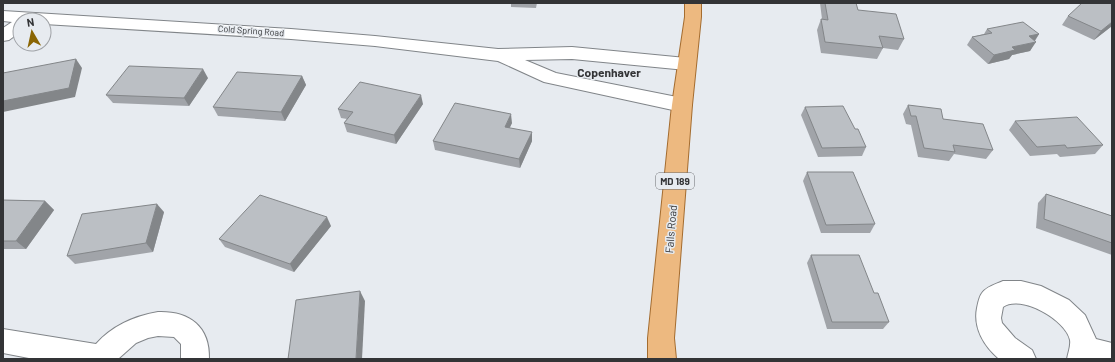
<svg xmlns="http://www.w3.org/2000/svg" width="1115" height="362" font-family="Barlow,sans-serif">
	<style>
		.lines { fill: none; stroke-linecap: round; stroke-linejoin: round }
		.street-casing { stroke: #818589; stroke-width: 2 }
		.primary-casing { stroke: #a46c2f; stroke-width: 2 }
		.street { fill: #fff; fill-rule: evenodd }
		.primary { fill: #edb980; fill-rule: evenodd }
		.wall { fill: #a1a4a9 }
		.shaded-wall { fill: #838689 }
		.building { fill: #bbbfc4; stroke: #838689 }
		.labels { text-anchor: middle; stroke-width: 3; stroke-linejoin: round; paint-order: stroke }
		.far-street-label { font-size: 9px; fill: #333436; stroke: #e7ebf0 }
		.shield { fill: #e7ebf0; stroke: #696b6e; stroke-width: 1 }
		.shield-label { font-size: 10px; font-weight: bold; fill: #333436 }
		.street-label { font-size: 11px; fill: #333436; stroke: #e7ebf0 }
		.neighbourhood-label { font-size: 12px; font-weight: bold; fill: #333436; stroke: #e7ebf0 }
	</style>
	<rect width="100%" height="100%" fill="#e7ebf0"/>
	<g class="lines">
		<defs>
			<g id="street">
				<polygon points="3,11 291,29 375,36 498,49 572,47 686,58 693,60 695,64 693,68 686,70 572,59 525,60 556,73 682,98 689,100 692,105 689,110 682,112 544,82 498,61 375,46 291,39 44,24 44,20 20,20 20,32 9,40 3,41 3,28 12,22 3,21"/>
				<path d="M 1003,281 L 1021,281 L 1041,286 L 1069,300 L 1085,315 L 1096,339 L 1112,343 L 1112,359 L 1067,359 C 1068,353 1071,346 1070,340 C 1066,320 1021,294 1003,307 L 1001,318 L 1002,323 L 1015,338 L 1032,350 L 1036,359 L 999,359 C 984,346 973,328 977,308 C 978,303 979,297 982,293 C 986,287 996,284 1003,281 Z"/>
				<path d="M 158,312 C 189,311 210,326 209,359 L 181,359 L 181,344 L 174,337 L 158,336 L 148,338 L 136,343 L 118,359 L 34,359 L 3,353 L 3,329 L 96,344 C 112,326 134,316 158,312 Z"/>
			</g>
			<polygon id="primary" points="685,3 701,3 701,17 692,105 674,338 676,359 648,359 648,338 672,105 685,17"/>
		</defs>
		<use href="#street" class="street-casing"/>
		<use href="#primary" class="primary-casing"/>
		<use href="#street" class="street"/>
		<use href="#primary" class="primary"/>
	</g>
	<g class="wall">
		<rect x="429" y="3" width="62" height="1"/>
		<polygon points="511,3 537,3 536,8 511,7"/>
		<polygon points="549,3 582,3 582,4"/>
		<polygon points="820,3 856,3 858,10 904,39 898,50 883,48 877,59 821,53 817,30 821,19 822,19"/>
		<polygon points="1068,16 1112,26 1094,40 1062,25"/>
		<polygon points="987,29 1039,34 1035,41 1030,51 1012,55 1009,59 988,64 967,45 972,37 984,34"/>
		<polygon points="302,76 306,85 285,121 218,116 213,107"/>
		<polygon points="208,78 189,106 113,103 106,95"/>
		<polygon points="423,104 396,144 347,132 344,123 347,119 341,118 338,109"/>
		<polygon points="908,105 943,119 993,150 986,159 954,154 949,161 918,157 911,125 906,124 903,114"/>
		<polygon points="805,107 855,129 866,147 862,156 818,157 801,115"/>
		<polygon points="1015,121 1103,145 1095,154 1060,157 1057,154 1030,156 1009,130"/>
		<polygon points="512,123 509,128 532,141 520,168 435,150 433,141"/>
		<polygon points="807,172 875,224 870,233 821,233 803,181"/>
		<polygon points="1046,194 1112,216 1112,255 1036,228 1038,203"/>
		<polygon points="3,200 45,201 54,210 26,249 3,249"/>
		<polygon points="164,212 153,252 75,264 67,256"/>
		<polygon points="331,226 294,272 225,247 219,239"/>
		<polygon points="811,255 874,293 889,322 883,329 827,329 807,263"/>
	</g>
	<g class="shaded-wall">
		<polygon points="1112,22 1112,26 1094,40 1101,31"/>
		<polygon points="1039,34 1033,43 1029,36"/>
		<polygon points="1036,42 1030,51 1012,55 1009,59 988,64 994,55 1012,47"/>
		<polygon points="76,59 82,68 75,97 3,112 3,101"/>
		<polygon points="203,69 208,78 189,106 184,98"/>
		<polygon points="302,76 306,85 285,121 281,112"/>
		<polygon points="421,95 423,104 396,144 394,135"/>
		<polygon points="511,114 512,123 506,136 505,127"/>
		<polygon points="532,132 532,141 520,168 519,159"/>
		<polygon points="45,201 54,210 26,249 16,241"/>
		<polygon points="157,204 164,212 153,252 146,243"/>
		<polygon points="327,217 331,226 294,272 290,264"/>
		<polygon points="360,291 365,301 362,359 356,359"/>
	</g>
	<g class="building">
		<polygon points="825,3 856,3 858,10 896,14 904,39 879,36 883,48 825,42 821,19 828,20"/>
		<polygon points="1082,3 1112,3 1112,22 1101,31 1068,16"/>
		<polygon points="1023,22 1039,34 1029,36 1036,42 1012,47 1015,50 994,55 972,37 992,33 987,29"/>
		<polygon points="76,59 69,88 3,101 3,73"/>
		<polygon points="129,66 203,69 184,98 106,95"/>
		<polygon points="237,72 302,76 281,112 213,107"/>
		<polygon points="360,82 421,95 394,135 344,123 353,112 338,109"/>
		<polygon points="455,103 511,114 505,127 532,132 519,159 433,141"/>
		<polygon points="908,105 941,109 943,119 983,124 993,150 953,145 955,152 924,148 916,116 911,116"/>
		<polygon points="843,106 855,129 858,129 866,147 822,148 805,107"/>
		<polygon points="1077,117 1103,145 1067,148 1065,145 1037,147 1015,121"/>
		<polygon points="807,172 853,172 875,224 826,225"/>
		<polygon points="1046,194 1112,216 1112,243 1044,219"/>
		<polygon points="260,195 327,217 290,264 219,239"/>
		<polygon points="3,200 45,201 16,241 3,241"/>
		<polygon points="157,204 146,243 67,256 82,214"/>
		<polygon points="811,255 859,255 874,293 878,293 889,322 832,322"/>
		<polygon points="360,291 356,359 288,359 296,300"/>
	</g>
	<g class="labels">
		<g class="far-street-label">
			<text transform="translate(251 31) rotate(4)" y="3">Cold Spring Road</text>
		</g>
		<rect class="shield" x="656" y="173" width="38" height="16" rx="3"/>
		<g class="shield-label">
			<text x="675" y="185">MD 189</text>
		</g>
		<g class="street-label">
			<text transform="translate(671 229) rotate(-85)" y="4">Falls Road</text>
		</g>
		<g class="neighbourhood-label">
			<text x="609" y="77">Copenhaver</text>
		</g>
	</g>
	<rect width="1115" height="362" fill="none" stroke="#333436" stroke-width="8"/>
	<g transform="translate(32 32) rotate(351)"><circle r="19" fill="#e7ebf0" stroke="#9fa2a6"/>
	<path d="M0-3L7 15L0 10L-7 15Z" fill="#8a6503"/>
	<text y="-6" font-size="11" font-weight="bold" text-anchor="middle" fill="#333436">N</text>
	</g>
</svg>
